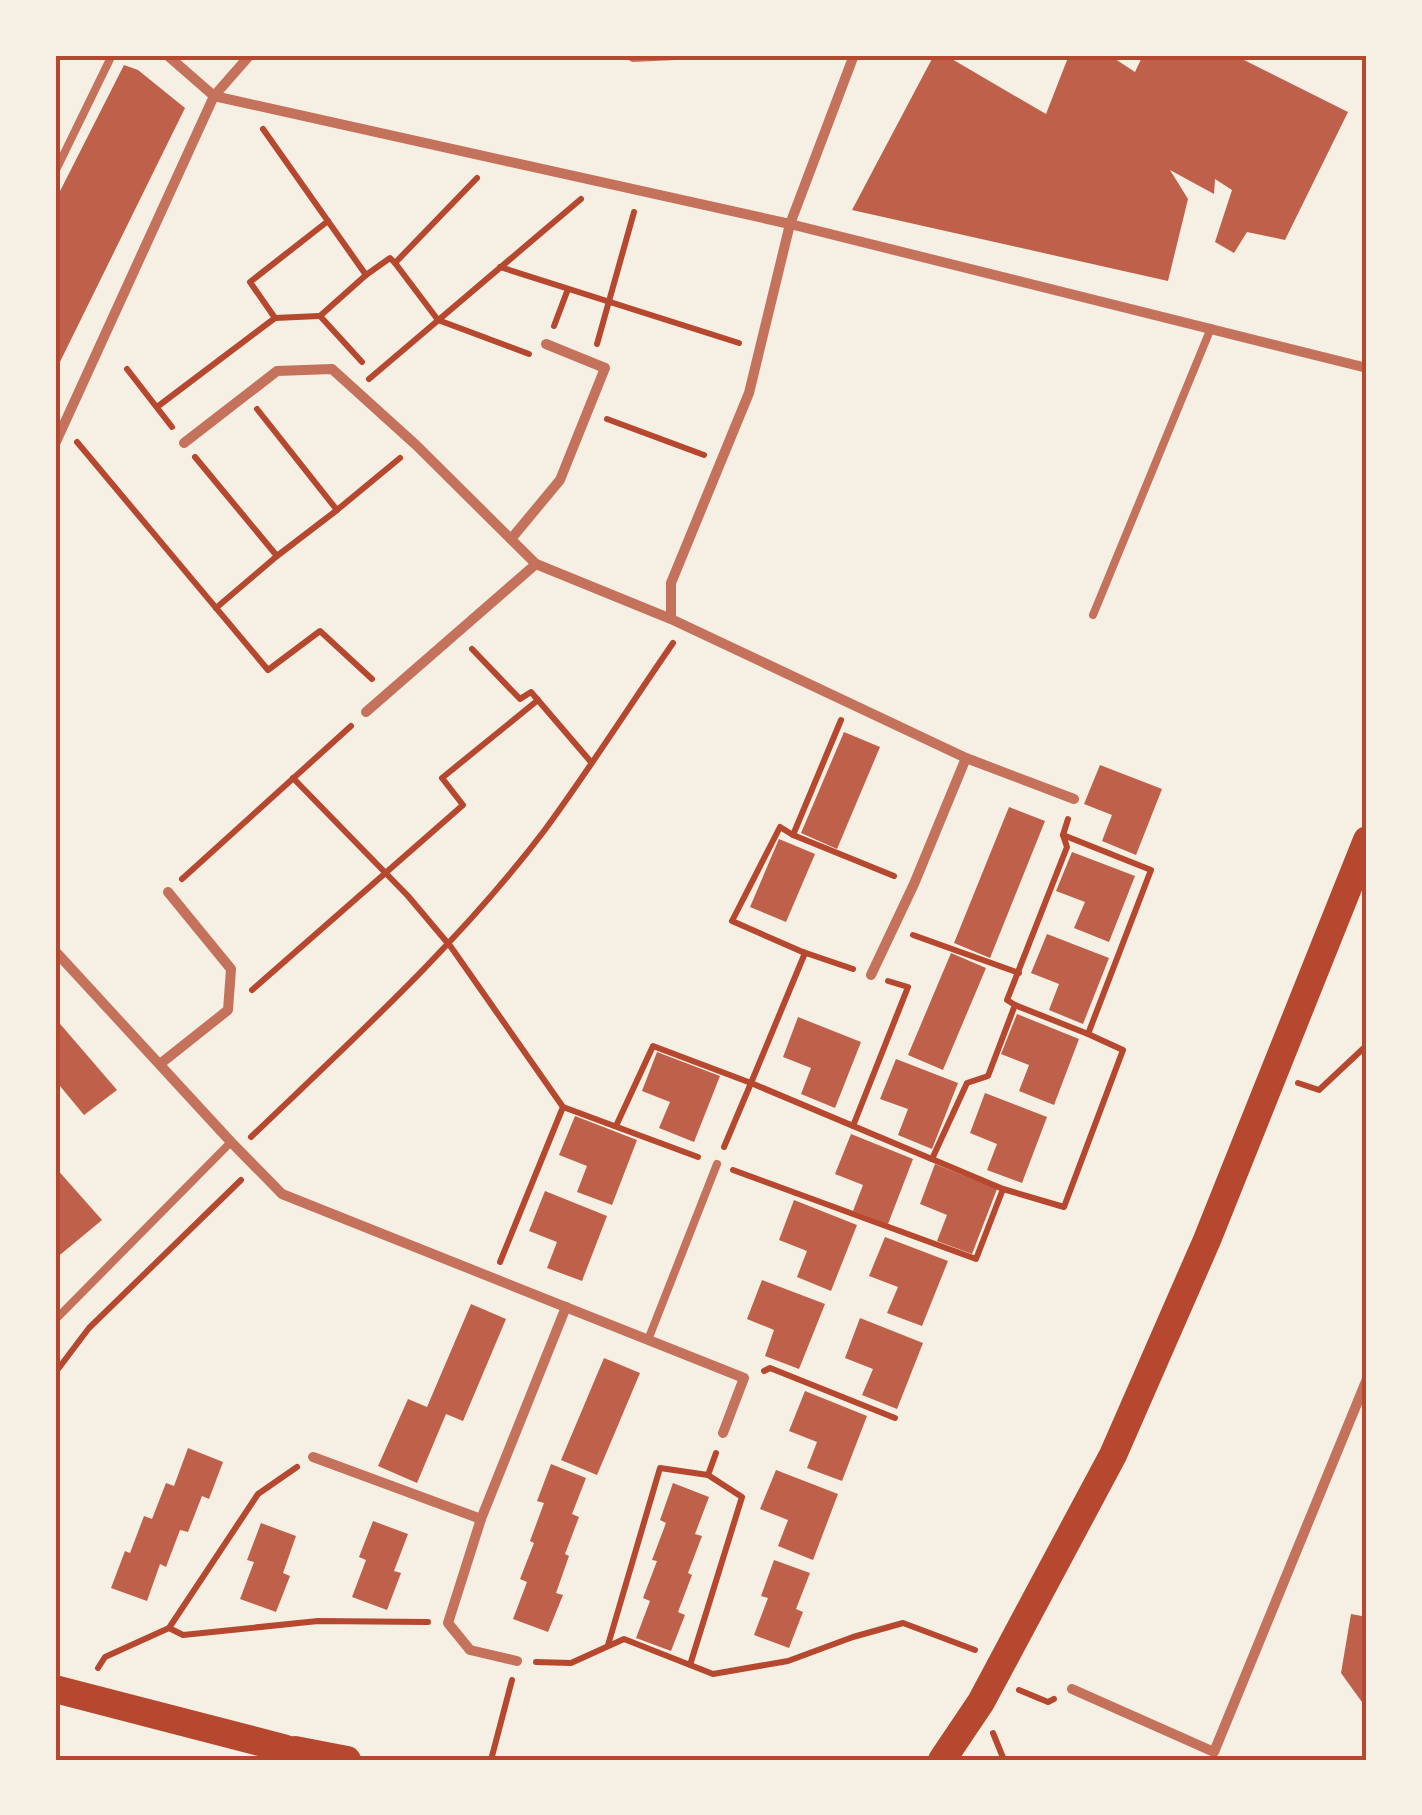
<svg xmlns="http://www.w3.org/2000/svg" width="1422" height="1815" font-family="Ubuntu,sans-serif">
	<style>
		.building { fill: #bf614a }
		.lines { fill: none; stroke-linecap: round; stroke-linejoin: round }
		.path { stroke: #b5482f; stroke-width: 6 }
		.service { stroke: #c5725c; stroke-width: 8 }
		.minor { stroke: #c5725c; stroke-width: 10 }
		.trunk { stroke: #b5482f; stroke-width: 28 }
		.neatline { fill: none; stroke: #b5482f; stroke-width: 4 }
	</style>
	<rect width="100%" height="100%" fill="#f6efe4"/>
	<g class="building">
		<polygon points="934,55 945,55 1046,114 1069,55 1109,55 1135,72 1143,55 1234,55 1348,112 1285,240 1247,232 1234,253 1215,242 1232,190 1215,179 1214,194 1170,170 1188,199 1168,281 852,210"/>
		<polygon points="124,65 138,70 185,108 55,372 55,201"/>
		<polygon points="844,732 880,747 837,849 801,833"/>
		<polygon points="1100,765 1162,789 1136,855 1102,841 1112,815 1084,804"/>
		<polygon points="1009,807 1045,821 990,958 954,943"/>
		<polygon points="779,839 815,854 786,922 750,907"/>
		<polygon points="1072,852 1135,876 1109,942 1074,928 1085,902 1056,891"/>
		<polygon points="1047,934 1109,958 1083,1024 1049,1010 1059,984 1031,973"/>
		<polygon points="951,953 986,968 943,1070 908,1055"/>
		<polygon points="1017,1014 1079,1039 1054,1105 1019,1091 1029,1065 1001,1054"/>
		<polygon points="798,1017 861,1042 835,1108 801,1094 811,1068 783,1057"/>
		<polygon points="55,1018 117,1090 84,1115 55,1080"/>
		<polygon points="657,1052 720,1076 694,1142 659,1128 670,1102 642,1091"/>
		<polygon points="896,1059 958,1083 932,1149 898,1135 908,1109 880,1099"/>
		<polygon points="985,1093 1047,1117 1022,1183 987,1170 997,1144 970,1133"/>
		<polygon points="575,1116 637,1140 612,1205 577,1192 587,1166 559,1155"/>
		<polygon points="851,1134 913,1159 888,1224 853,1211 863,1185 835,1174"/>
		<polygon points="935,1164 997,1189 972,1254 937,1241 947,1215 920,1204"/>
		<polygon points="55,1167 102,1220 55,1259"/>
		<polygon points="545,1191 607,1216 582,1281 547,1268 557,1242 529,1231"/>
		<polygon points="794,1200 857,1225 831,1291 797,1277 807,1251 779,1240"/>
		<polygon points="885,1237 948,1261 922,1326 887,1313 898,1287 869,1276"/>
		<polygon points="762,1280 825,1304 799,1369 765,1356 774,1330 747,1319"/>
		<polygon points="471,1304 506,1319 463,1421 446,1414 417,1483 378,1466 408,1399 427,1407"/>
		<polygon points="860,1318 923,1343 897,1409 862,1395 873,1369 845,1358"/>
		<polygon points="604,1358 640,1373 597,1475 561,1460"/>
		<polygon points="805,1391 867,1416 842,1481 807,1468 817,1442 789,1431"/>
		<polygon points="188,1448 223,1462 209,1499 202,1496 188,1532 180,1530 166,1567 160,1564 147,1601 111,1588 125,1551 130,1553 144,1516 152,1519 166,1483 174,1486"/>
		<polygon points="551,1464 586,1478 572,1514 579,1517 565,1554 569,1556 556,1593 563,1595 548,1632 513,1619 527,1582 520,1579 534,1543 530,1541 544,1503 537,1501"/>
		<polygon points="776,1470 838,1494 813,1560 778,1546 788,1520 760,1509"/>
		<polygon points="673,1483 709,1497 695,1534 702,1536 688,1573 692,1575 678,1612 685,1615 671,1651 636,1638 650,1601 643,1598 657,1561 652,1560 666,1523 660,1520"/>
		<polygon points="373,1521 408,1534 394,1571 401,1573 387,1610 352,1597 366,1560 359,1557"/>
		<polygon points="261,1523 296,1536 283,1573 290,1576 276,1612 240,1599 254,1562 247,1560"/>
		<polygon points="774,1560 810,1573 796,1609 803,1612 789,1648 754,1635 768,1598 761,1596"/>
		<polygon points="1351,1614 1367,1617 1367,1709 1341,1673"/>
	</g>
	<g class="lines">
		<g class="path">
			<polyline points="263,129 366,275 320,316 362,362"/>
			<polyline points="477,178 395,263 438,320 529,354"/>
			<polyline points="500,267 739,343"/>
			<polyline points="366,275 390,258 395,263"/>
			<polyline points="275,318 319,316"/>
			<polyline points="554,326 568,289"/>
			<polyline points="597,344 634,212"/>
			<polyline points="127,369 172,427"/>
			<polyline points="369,379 581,199"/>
			<polyline points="157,407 275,318 250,282 328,221"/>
			<polyline points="607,419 704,455"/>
			<polyline points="77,442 268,670 320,631 372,679"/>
			<polyline points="195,457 277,556 337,510 257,409"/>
			<polyline points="337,510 400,458"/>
			<polyline points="216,608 277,556"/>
			<polyline points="472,649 520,699 531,692 591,762"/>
			<polyline points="293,778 408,896 451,947 563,1107 500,1262"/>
			<polyline points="793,835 894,876"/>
			<polyline points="182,879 351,726"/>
			<polyline points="913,935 1019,973"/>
			<polyline points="803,952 853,969"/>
			<polyline points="252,990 463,805 442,778 538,700"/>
			<polyline points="1015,1005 1088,1034 1151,870 1063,835"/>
			<polyline points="1298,1083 1319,1090 1367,1045"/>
			<polyline points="563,1107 698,1157"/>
			<polyline points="616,1126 653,1046 751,1083 805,953 732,921 780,827 793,835 841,720"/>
			<polyline points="853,1126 908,987 888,981"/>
			<path d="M 251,1137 C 352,1040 459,943 544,831 C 589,770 630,705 673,643"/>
			<polyline points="724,1147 751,1083 1003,1189 976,1259 733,1170"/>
			<polyline points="932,1159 967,1083 988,1076 1015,1005 1007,1000 1067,847 1063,835 1068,819"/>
			<polyline points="1003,1189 1064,1207 1123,1050 1088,1034"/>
			<polyline points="764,1371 770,1368 895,1418"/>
			<polyline points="55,1373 89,1328 241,1180"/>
			<polyline points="169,1628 258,1494 297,1467"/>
			<polyline points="608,1645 660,1468 708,1475"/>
			<polyline points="536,1662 571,1663 624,1639 713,1674 788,1661 853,1637 903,1623 975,1650"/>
			<polyline points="690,1665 742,1497 708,1475 716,1453"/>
			<polyline points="98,1668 105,1657 169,1628 183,1635 318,1621 428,1622"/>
			<polyline points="1019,1690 1048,1702 1054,1699"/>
			<polyline points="993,1733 1004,1760"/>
			<polyline points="491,1760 512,1680"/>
		</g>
		<g class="service">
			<polyline points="55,172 112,55"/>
			<polyline points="1093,615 1211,328"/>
			<polyline points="55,1320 231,1142"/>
			<polyline points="648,1340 717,1164"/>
		</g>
		<g class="minor">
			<polyline points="167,55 214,96 790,224 1367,368"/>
			<polyline points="631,55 633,57 675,55"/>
			<polyline points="184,443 277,371 332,369 416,445 536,564 671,619 966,758 1074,799"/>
			<polyline points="55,444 214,96 250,55"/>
			<polyline points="511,539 560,480 605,368 546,344"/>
			<polyline points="671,619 671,583 749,393 790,224 854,55"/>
			<polyline points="366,712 536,564"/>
			<polyline points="55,951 231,1142 282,1194 744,1378 723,1433"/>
			<polyline points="871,975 914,884 966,758"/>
			<polyline points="160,1064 228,1010 231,969 168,892"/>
			<polyline points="313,1457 481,1519"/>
			<polyline points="517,1661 470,1650 448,1623 481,1519 566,1307"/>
			<polyline points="1072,1689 1214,1752 1367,1379"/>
		</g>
		<g class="trunk">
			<polyline points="55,1689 283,1748 312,1760"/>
			<polyline points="295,1750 347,1760"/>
			<polyline points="942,1760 981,1702 1113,1455 1207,1240 1367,840"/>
		</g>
	</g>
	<rect width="1422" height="1815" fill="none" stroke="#f6efe4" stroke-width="115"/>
	<rect x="58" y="58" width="1306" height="1700" class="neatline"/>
</svg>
